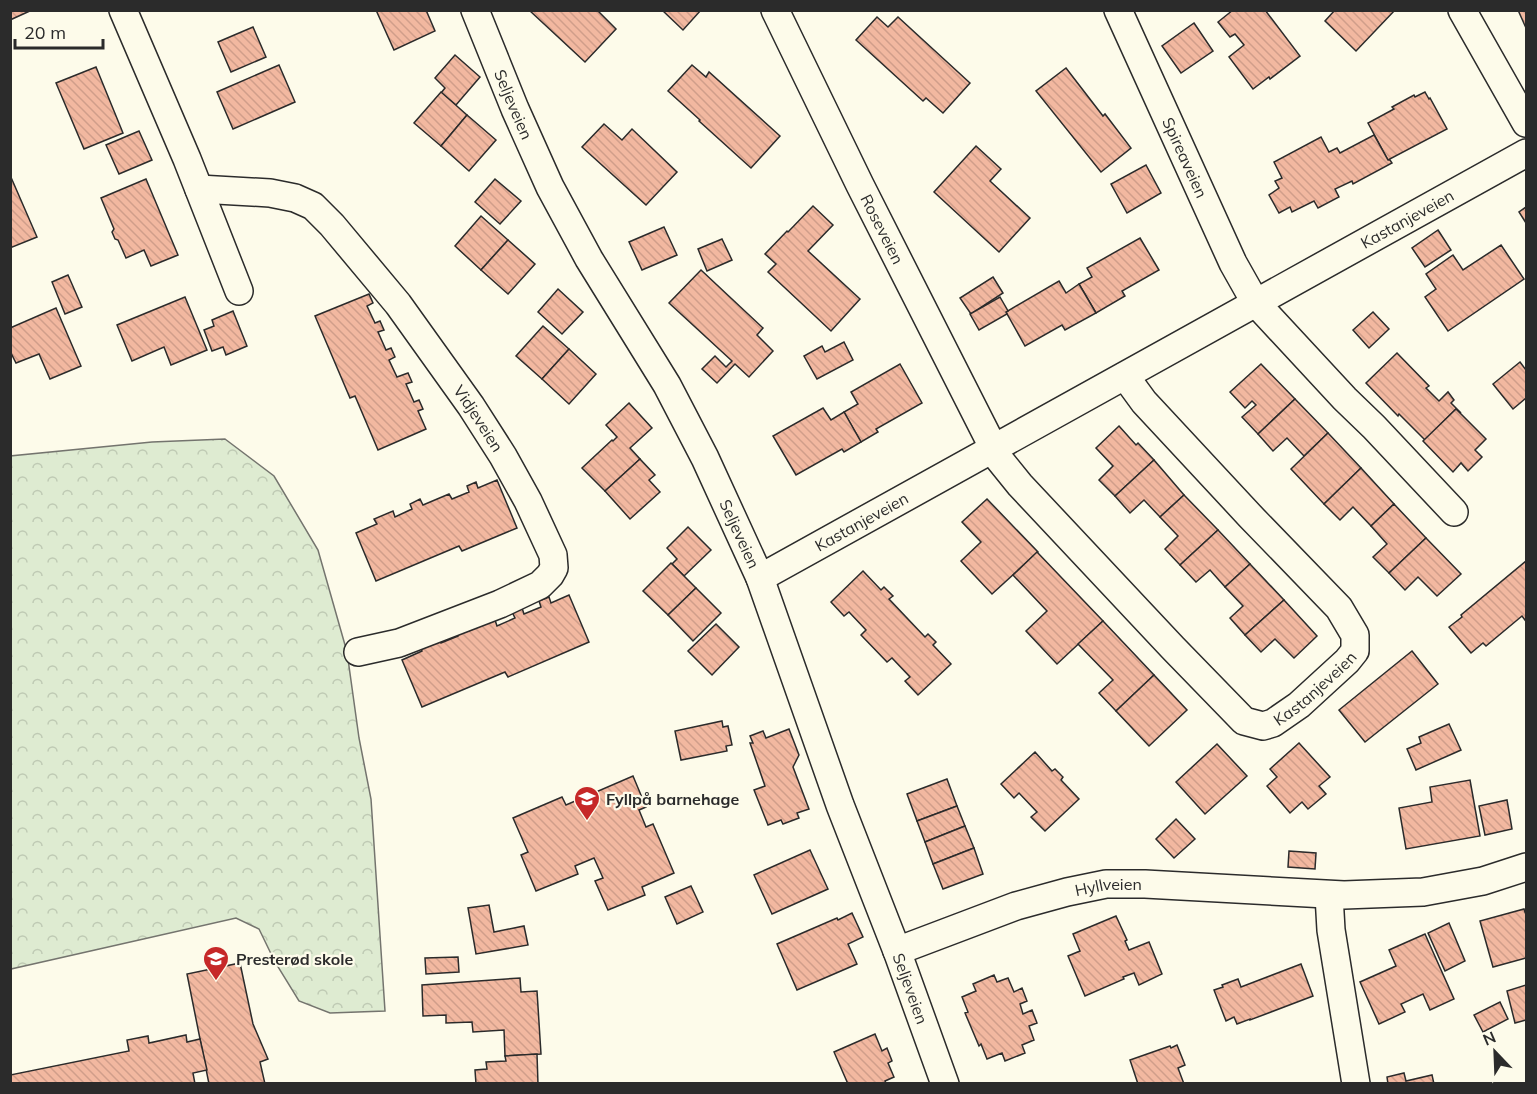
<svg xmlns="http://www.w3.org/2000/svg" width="1537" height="1094" font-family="Mulish,sans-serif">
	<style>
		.forest { fill: url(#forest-crowns); stroke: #74746e; stroke-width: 1.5 }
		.building { fill: url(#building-back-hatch); stroke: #2b2b2b; stroke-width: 1.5 }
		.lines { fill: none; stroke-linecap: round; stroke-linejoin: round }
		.street-casing { stroke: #2b2b2b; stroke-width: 30 }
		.street { stroke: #fdfbea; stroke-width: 27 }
		.labels { text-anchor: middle; stroke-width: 4.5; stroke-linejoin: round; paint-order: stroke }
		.street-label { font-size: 16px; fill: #2b2b2b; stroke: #fdfbea }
		.poi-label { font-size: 16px; font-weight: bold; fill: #2b2b2b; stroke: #fdfbea; text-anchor: start }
	</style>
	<defs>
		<pattern id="forest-crowns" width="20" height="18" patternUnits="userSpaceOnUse" patternTransform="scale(1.5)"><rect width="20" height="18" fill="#deebd1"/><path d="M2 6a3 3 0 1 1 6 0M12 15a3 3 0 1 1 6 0" fill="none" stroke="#bfcab4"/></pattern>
		<pattern id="building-back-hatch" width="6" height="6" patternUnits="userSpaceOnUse" patternTransform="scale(1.5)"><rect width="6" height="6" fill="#f2b8a0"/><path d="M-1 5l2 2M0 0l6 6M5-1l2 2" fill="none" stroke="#d09e8a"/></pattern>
	</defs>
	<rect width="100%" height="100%" fill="#fdfbea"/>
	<polygon class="forest" points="225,439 274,476 318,550 347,652 359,738 371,799 385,1011 330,1013 299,1001 275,962 259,929 236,918 11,969 10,456 152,442"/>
	<g class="building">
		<polygon points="10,10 32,10 10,20"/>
		<polygon points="376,10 426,10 435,31 394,50"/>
		<polygon points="529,10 597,10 616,29 585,62"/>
		<polygon points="662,10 701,10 683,30"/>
		<polygon points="1233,10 1265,10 1300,56 1270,79 1269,77 1253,89 1229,57 1244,45 1235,34 1230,37 1218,22"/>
		<polygon points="1335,10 1395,10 1356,51 1325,21"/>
		<polygon points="1518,10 1526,10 1526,28"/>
		<polygon points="877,17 888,27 898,17 970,83 943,113 926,98 923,101 856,40"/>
		<polygon points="1194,23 1213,51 1181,73 1162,46"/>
		<polygon points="253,27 266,57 231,72 218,42"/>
		<polygon points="455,55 480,77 456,105 441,93 445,88 435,78"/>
		<polygon points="279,65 295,102 233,129 217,92"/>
		<polygon points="692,65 706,77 709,72 780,136 751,168 699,121 700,120 668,91"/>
		<polygon points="96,67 123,133 84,149 56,83"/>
		<polygon points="1066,68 1103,116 1105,114 1131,148 1101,172 1036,91"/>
		<polygon points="441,92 467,115 441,146 414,123"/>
		<polygon points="1425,92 1429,99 1430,98 1447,129 1388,160 1368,123 1394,109 1392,107 1414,95 1415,97"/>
		<polygon points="467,115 496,140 469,171 441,146"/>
		<polygon points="604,124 622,140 632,129 677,172 646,205 582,147"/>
		<polygon points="139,131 152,160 119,174 106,145"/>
		<polygon points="1374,135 1388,160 1390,160 1392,163 1353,184 1352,181 1335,189 1339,197 1318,208 1314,201 1292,212 1290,207 1279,213 1269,195 1279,188 1275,181 1282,178 1274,162 1321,137 1329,152 1337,148 1340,153"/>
		<polygon points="976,146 1001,169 990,181 1030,218 999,252 934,192"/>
		<polygon points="1146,165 1161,193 1127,213 1111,184"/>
		<polygon points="10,175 37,237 10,248"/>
		<polygon points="146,179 178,255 151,266 144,250 126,258 118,240 115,239 112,232 114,229 101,198"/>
		<polygon points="495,179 521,201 500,224 475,202"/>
		<polygon points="813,206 833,225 808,251 860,299 831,331 768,272 776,264 765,254 787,231 788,232"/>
		<polygon points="1526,207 1526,223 1519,212"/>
		<polygon points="481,216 508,240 481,270 455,246"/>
		<polygon points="664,227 677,255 642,270 629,242"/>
		<polygon points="1438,230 1451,250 1425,267 1412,248"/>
		<polygon points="1140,238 1159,270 1122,291 1125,296 1096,313 1079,284 1092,277 1087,268"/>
		<polygon points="722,239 732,260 707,271 698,249"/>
		<polygon points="508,240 535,264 508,294 481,270"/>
		<polygon points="1501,245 1524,279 1448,331 1425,297 1436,289 1426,274 1453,255 1463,270"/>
		<polygon points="701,270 763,328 757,335 773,351 749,377 735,364 717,383 702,369 715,356 726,367 732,361 669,303"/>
		<polygon points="68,275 82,307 65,314 52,282"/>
		<polygon points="993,277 1003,293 971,314 960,298"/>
		<polygon points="1059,281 1066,293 1079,284 1096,313 1065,330 1062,325 1025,346 1006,312"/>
		<polygon points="558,289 583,312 562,334 538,312"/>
		<polygon points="369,294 373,303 367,306 375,323 380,321 384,330 378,332 386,350 391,348 395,357 389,360 397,377 408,373 412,382 406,384 414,402 419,400 423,409 418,411 426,429 378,450 355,396 350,398 315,316"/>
		<polygon points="185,297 207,350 171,365 164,347 132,361 117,325"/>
		<polygon points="1000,297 1008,311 1006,312 1007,314 979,330 970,314"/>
		<polygon points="56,308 81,366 50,379 39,354 16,363 10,351 10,328"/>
		<polygon points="233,311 247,346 226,355 223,347 212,351 204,330 214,326 212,320"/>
		<polygon points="1373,312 1389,329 1369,348 1353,330"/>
		<polygon points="543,326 569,349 542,379 516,356"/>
		<polygon points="844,342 853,360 817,379 804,356 822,346 825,352"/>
		<polygon points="569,349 596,374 569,404 542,379"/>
		<polygon points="1397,353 1429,386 1426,388 1439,401 1448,392 1454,400 1451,403 1461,413 1456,409 1425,440 1399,414 1398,416 1366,383"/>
		<polygon points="1520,362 1526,370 1526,398 1513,409 1493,384"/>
		<polygon points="900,364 922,403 876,429 878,432 861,442 844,412 858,404 851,392"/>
		<polygon points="1261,364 1295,399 1258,434 1242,417 1256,405 1252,401 1245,408 1230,392"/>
		<polygon points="1295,399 1328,433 1304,456 1287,438 1273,451 1258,434"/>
		<polygon points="629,403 652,428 630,448 640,459 605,491 582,468 612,440 613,441 617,437 606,425"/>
		<polygon points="823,408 831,420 844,412 861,442 844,452 842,449 796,475 773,436"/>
		<polygon points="1456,409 1486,439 1475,450 1482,457 1468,471 1461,463 1453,472 1423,441"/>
		<polygon points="1119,426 1136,445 1138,443 1154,460 1115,496 1099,480 1113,466 1096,448"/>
		<polygon points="1328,433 1361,468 1324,504 1291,469"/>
		<polygon points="640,459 655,475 649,480 660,492 630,519 605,491"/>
		<polygon points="1154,460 1184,495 1160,517 1144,500 1130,513 1115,496"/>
		<polygon points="1361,468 1394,504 1371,526 1353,507 1340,520 1324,504"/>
		<polygon points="497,480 517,528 462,551 459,546 376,581 356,533 377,524 374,519 393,511 395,517 412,509 410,504 420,499 423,505 449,494 452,499 469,492 467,486 476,482 478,488"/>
		<polygon points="1184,495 1218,530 1180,565 1165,549 1178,536 1160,517"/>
		<polygon points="987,499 1038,552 992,594 961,561 981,542 962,522"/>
		<polygon points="1394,504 1426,538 1389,573 1373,557 1387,544 1371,526"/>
		<polygon points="688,527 711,550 684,576 672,564 677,559 667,548"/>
		<polygon points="1218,530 1250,564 1225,587 1210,570 1196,582 1180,565"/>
		<polygon points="1426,538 1461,574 1437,596 1418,577 1405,590 1389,573"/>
		<polygon points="1037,552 1103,621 1057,664 1026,631 1047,611 1013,575"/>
		<polygon points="1526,561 1526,619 1525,620 1522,616 1486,646 1483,643 1471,653 1449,627 1462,617 1461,615"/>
		<polygon points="671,563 696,588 668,615 643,591"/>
		<polygon points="1250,564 1284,600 1245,635 1230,618 1243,606 1225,587"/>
		<polygon points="863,571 881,590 884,587 893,596 889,599 925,637 928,634 936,642 933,645 951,664 918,695 905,681 910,677 892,658 887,662 861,635 866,630 849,612 844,616 831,602"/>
		<polygon points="696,588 721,613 693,641 668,615"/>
		<polygon points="569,595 589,642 508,677 505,672 422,707 402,660 422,651 420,645 439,637 441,643 458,636 456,630 466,625 468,631 495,620 497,626 515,618 512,612 522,608 524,614 541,607 539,601 549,597 551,603"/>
		<polygon points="1284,600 1317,636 1294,658 1275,639 1261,652 1245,635"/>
		<polygon points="1103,621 1154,675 1116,711 1099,693 1113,680 1078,644"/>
		<polygon points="716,624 739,647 712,675 688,651"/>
		<polygon points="1412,651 1438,684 1365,742 1339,710"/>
		<polygon points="1154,675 1187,710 1149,746 1116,711"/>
		<polygon points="722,721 723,727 728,726 732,745 726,746 727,751 681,760 675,731"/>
		<polygon points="1449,724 1461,750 1416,770 1407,749 1421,743 1419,737"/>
		<polygon points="789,729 799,755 793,767 809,809 797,813 799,818 783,824 781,820 768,825 754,790 765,786 750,743 753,743 750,736 763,731 766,738"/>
		<polygon points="1299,743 1330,777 1319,786 1326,794 1308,809 1302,802 1290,813 1267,786 1277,777 1270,769"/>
		<polygon points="1217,744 1247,776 1205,814 1176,782"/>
		<polygon points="1035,752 1052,771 1055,769 1063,777 1061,780 1079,799 1045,831 1031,817 1037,812 1019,793 1014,798 1001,784"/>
		<polygon points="633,776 646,807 639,810 646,827 653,824 674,873 642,887 645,895 608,910 595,881 603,878 594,858 575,866 578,874 536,891 521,855 528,852 513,818 562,797 566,805"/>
		<polygon points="947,779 957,806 917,821 907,794"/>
		<polygon points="1470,780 1480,836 1406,849 1399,808 1432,802 1430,787"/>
		<polygon points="1507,800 1512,829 1485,835 1479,806"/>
		<polygon points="957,806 965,826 925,842 917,821"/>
		<polygon points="1176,819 1195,839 1174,858 1156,839"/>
		<polygon points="965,826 974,848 933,864 925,842"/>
		<polygon points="974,848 983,874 943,889 933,864"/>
		<polygon points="810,850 828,889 772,914 754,875"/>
		<polygon points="1289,851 1316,853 1315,869 1288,867"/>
		<polygon points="691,886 703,912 677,924 665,897"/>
		<polygon points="489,905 494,932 524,926 528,945 476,954 468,908"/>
		<polygon points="1524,909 1525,912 1526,911 1526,958 1493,967 1480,921"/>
		<polygon points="852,913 863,937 848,944 857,964 797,990 777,944 837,918 838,920"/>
		<polygon points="1116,916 1127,940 1125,941 1129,950 1149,942 1162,974 1139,985 1134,973 1123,977 1124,979 1085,996 1068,956 1080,951 1073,934"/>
		<polygon points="1449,923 1465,961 1445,971 1428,933"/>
		<polygon points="1425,934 1454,999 1430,1010 1423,994 1401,1004 1405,1012 1379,1024 1360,982 1396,966 1389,950"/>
		<polygon points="458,957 459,972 426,974 425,958"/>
		<polygon points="240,963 253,1024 268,1059 260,1062 265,1084 209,1084 187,974"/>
		<polygon points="1301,964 1313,996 1250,1020 1250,1019 1237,1024 1234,1017 1226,1021 1214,990 1223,987 1222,985 1238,979 1241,987"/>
		<polygon points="994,975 997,982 1008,978 1014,992 1022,988 1027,1001 1020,1004 1023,1014 1032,1010 1037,1023 1029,1026 1034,1040 1022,1045 1025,1053 1005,1061 1002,1053 987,1059 981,1044 979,1046 965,1013 968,1012 962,997 976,991 973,984"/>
		<polygon points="520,978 521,992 537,991 541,1054 505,1056 504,1030 473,1032 472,1022 446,1023 446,1015 423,1016 422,985"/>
		<polygon points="1526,985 1526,1020 1515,1023 1507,991"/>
		<polygon points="1500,1002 1508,1019 1483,1032 1474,1015"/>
		<polygon points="875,1034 882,1051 887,1048 892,1061 888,1063 894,1077 885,1081 886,1084 848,1084 834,1052"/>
		<polygon points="186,1035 187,1042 200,1039 207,1070 193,1073 195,1084 10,1084 10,1075 129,1051 127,1040 148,1036 149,1043"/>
		<polygon points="1177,1045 1185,1065 1178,1068 1184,1084 1138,1084 1130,1060 1170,1046 1171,1048"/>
		<polygon points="537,1054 538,1084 476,1084 475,1070 487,1069 486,1062 506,1061 505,1056"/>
		<polygon points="1404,1073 1406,1081 1432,1075 1434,1084 1388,1084 1387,1077"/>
	</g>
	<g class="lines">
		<defs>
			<g id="street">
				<polyline points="123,10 187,159 239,291"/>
				<path id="s1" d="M 475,10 L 515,109 L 550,187 L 589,259 L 667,385 L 705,458 L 760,578 L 840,805 L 897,951 L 945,1084"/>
				<path id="s2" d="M 775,10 L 860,185 L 999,459 L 1020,485 L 1173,648 L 1244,721 L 1263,726 L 1273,723 L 1299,705 L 1347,661 L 1355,651 L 1355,635 L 1339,608 L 1250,516 L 1144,402 L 1125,376"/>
				<path id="s3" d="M 1118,10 L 1233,263 L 1255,302 L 1345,399 L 1374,427 L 1454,512"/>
				<polyline points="1462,10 1526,123"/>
				<path id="s4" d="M 199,189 L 270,193 L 295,198 L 313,206 L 332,225 L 398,304 L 471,406 L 503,456 L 528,501 L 553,555 L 554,568 L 550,575 L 540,585 L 500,604 L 399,643 L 358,652"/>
				<path id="s5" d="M 760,578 L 1526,153"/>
				<polyline points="1329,895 1331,930 1356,1084"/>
				<path id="s6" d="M 897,951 L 1016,906 L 1067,892 L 1106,884 L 1145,884 L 1344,895 L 1423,892 L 1483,881 L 1526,867"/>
			</g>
		</defs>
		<use href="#street" class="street-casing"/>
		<use href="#street" class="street"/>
	</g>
	<defs>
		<symbol id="school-pin" viewBox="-11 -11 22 30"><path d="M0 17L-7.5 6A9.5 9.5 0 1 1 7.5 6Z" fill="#c62828" stroke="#fdfbea"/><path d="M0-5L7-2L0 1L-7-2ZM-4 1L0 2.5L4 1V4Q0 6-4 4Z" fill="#fff"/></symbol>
	</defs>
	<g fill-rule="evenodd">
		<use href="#school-pin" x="572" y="784" width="30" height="40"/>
		<use href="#school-pin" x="201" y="944" width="30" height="40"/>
	</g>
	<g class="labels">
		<g class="street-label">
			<text dy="6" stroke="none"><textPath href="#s1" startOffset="102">Seljeveien</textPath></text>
			<text dy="6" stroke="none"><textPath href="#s3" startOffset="162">Spireaveien</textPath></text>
			<text dy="6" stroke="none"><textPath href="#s5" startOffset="740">Kastanjeveien</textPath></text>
			<text dy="6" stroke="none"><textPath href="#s2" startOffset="244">Roseveien</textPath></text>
			<text dy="6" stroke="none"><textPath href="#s4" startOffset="386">Vidjeveien</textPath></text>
			<text dy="6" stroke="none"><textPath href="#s5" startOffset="116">Kastanjeveien</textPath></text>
			<text dy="6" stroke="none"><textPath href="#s1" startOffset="588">Seljeveien</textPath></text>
			<text dy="6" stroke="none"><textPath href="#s2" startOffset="945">Kastanjeveien</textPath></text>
			<text dy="6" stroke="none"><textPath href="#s6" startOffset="222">Hyllveien</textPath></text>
			<text dy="6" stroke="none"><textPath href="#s1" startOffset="1074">Seljeveien</textPath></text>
		</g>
		<g class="poi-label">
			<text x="606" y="805">Fyllpå barnehage</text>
			<text x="236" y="965">Presterød skole</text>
		</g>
	</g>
	<rect width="1537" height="1094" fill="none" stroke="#2b2b2b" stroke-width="24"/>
	<g transform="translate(1495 1052) rotate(337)" stroke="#fdfbea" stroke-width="4.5" paint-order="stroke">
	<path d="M0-4.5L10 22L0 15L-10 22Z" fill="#2b2b2b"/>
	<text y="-9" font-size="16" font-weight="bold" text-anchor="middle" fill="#2b2b2b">N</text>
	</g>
	<path d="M15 39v9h88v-9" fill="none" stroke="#2b2b2b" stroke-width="3"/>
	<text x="24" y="39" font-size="18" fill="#2b2b2b" stroke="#fdfbea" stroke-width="4.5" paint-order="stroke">20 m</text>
</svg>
